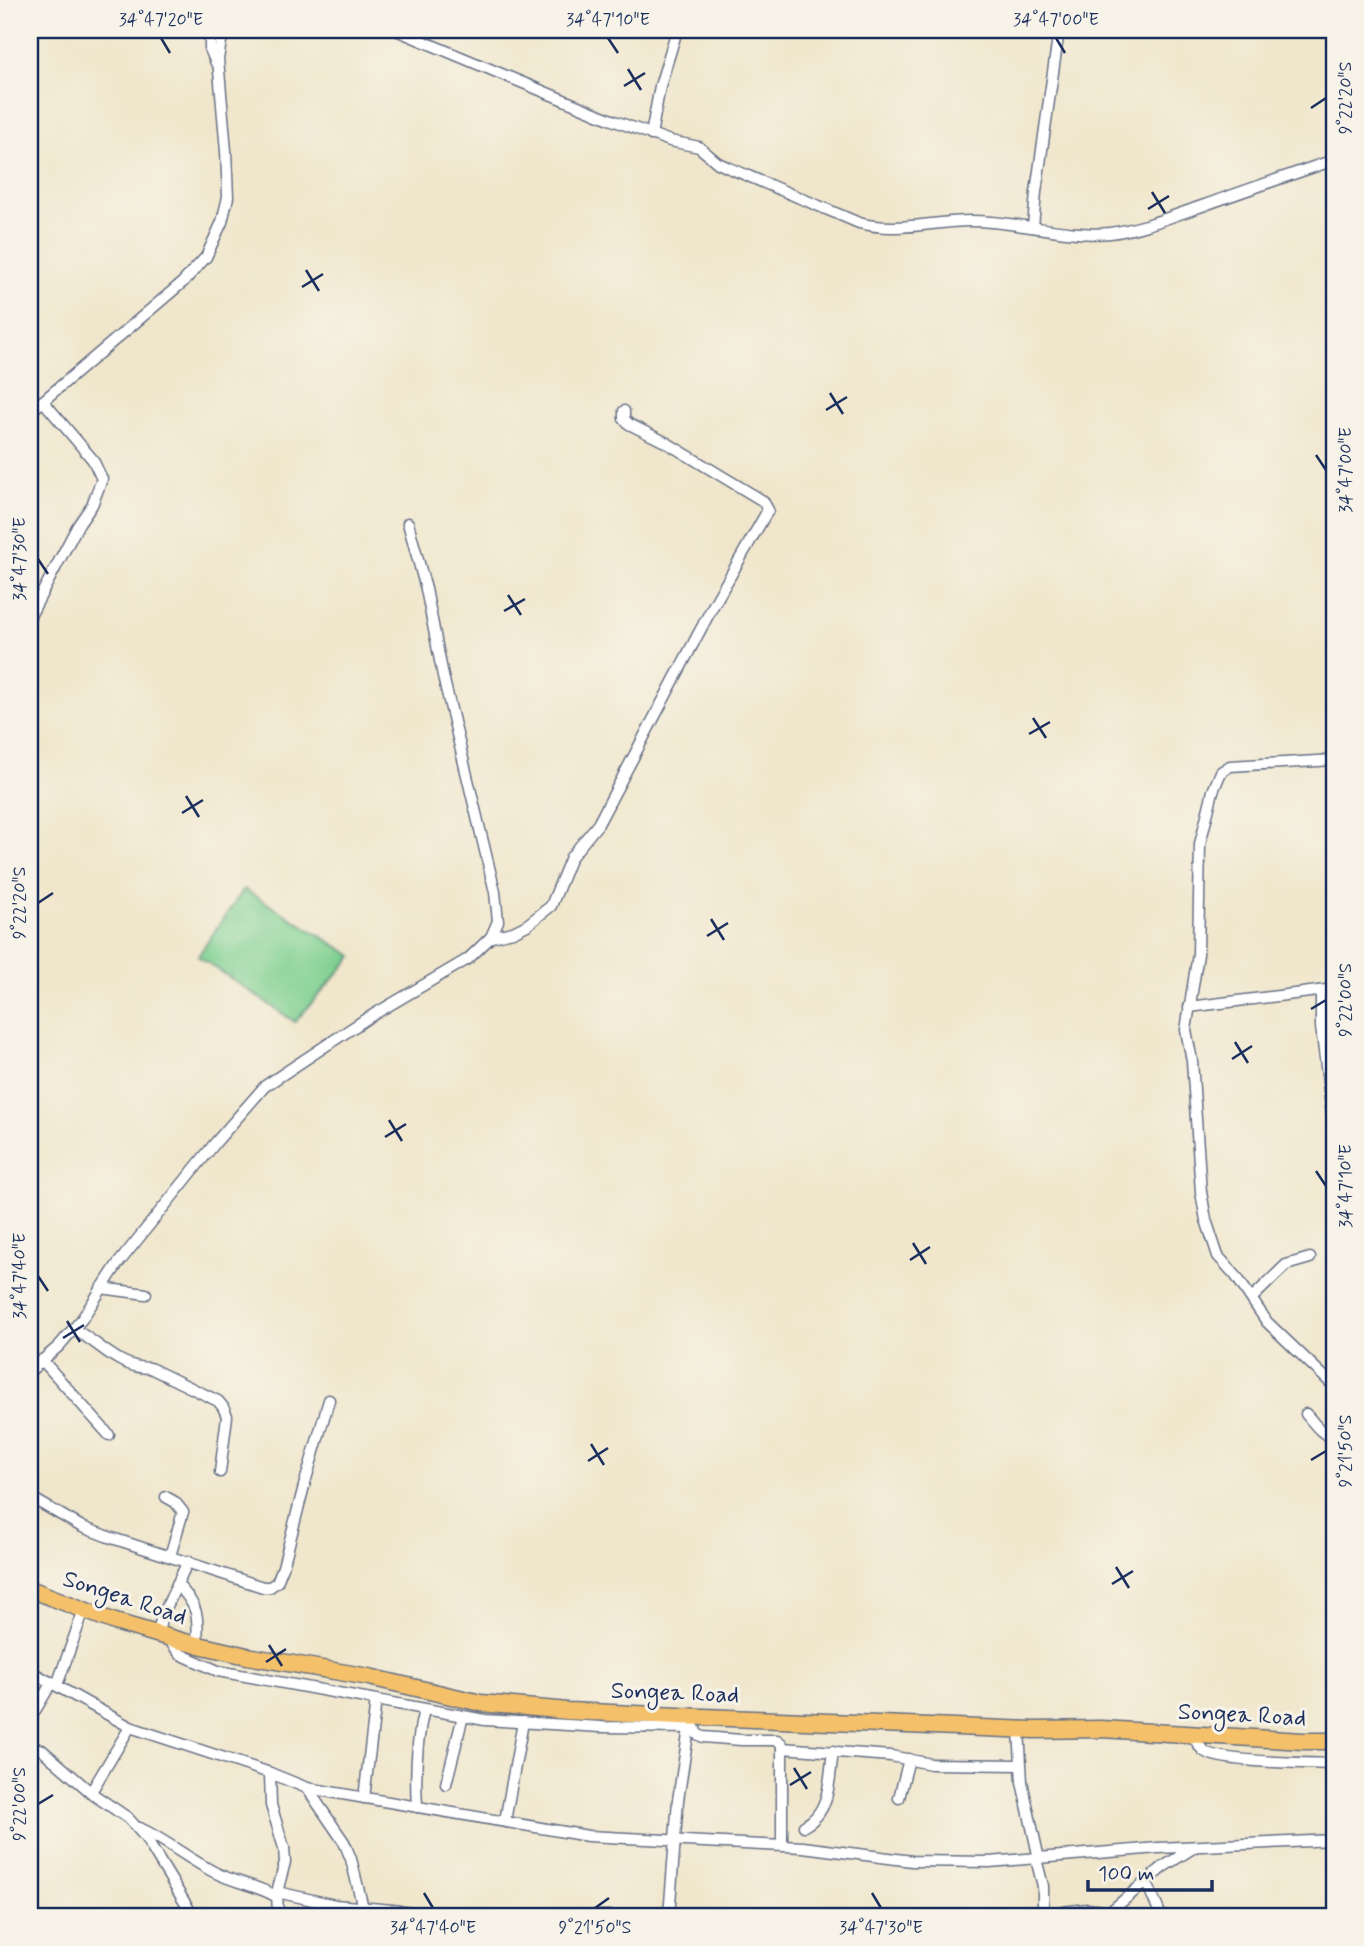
<svg xmlns="http://www.w3.org/2000/svg" width="1364" height="1946" font-family="Mynerve,sans-serif">
	<style>
		.green { fill: #7fd090; stroke: #4d8077; stroke-width: 2 }
		.lines { fill: none; stroke-linecap: round; stroke-linejoin: round }
		.minor-casing { stroke: #666f84; stroke-width: 13 }
		.trunk-casing { stroke: #666f84; stroke-width: 19 }
		.minor { stroke: #fff; stroke-width: 10 }
		.trunk { stroke: #f4c16a; stroke-width: 16 }
		.ticks { fill: none; stroke: #1b2f5e; stroke-width: 2.5 }
		.labels { text-anchor: middle; stroke-width: 6; stroke-linejoin: round; paint-order: stroke }
		.street-label { font-size: 24px; fill: #1b2f5e; stroke: #f7f3e8 }
		.neatline { fill: none; stroke: #1b2f5e; stroke-width: 2.5 }
		.ticks-label { font-size: 18px; text-anchor: middle; fill: #1b2f5e }
	</style>
	<rect width="100%" height="100%" fill="#f7f3e8"/>
	<filter id="ink" filterUnits="userSpaceOnUse"><feTurbulence type="fractalNoise" baseFrequency=".0143" numOctaves="2"/><feDisplacementMap in="SourceGraphic" scale="14" xChannelSelector="R" yChannelSelector="G"/><feConvolveMatrix kernelMatrix="1 2 1 2 8 2 1 2 1" color-interpolation-filters="sRGB"/></filter>
	<filter id="wash" filterUnits="userSpaceOnUse"><feTurbulence type="fractalNoise" baseFrequency=".00686" numOctaves="4" result="noise"/><feDisplacementMap in="SourceGraphic" scale="28" xChannelSelector="R" yChannelSelector="G"/><feGaussianBlur stdDeviation="1.57" result="paint"/><feColorMatrix in="noise" values="0 0 0 0 0 0 0 0 0 0 0 0 0 0 0 0 0 1.4 0 .05"/><feComposite in="paint" operator="in"/></filter>
	<g filter="url(#wash)">
		<rect width="100%" height="100%" fill="#f0e6cb"/>
		<polygon class="green" points="244,889 353,956 295,1022 198,956"/>
	</g>
	<g filter="url(#ink)">
		<g class="lines">
			<defs>
				<g id="minor">
					<polyline points="210,30 210,49 216,63"/>
					<path d="M 396,30 L 612,120 L 670,141 L 699,147 L 718,163 L 727,167 L 859,223 C 897,233 933,221 971,221 C 1017,221 1064,237 1110,233 C 1141,229 1173,216 1202,206 C 1246,190 1290,175 1334,160"/>
					<polyline points="651,135 660,86 677,30"/>
					<polyline points="1033,227 1036,192 1059,30"/>
					<polyline points="30,412 183,282 206,257 222,222 228,197 226,151 218,59 223,30"/>
					<polyline points="30,616 77,527 92,505 102,479 93,460 43,401"/>
					<polyline points="1334,760 1230,766 1221,772 1213,791 1200,844 1198,954 1186,1030 1192,1061 1201,1192 1206,1220 1218,1256 1236,1276 1267,1322 1334,1386"/>
					<polyline points="491,937 513,932 527,925 551,906 571,857 598,824 713,606 768,510 763,501 667,443 629,424 624,419 624,411"/>
					<polyline points="1321,991 1321,1027 1334,1130"/>
					<polyline points="1189,1007 1334,989"/>
					<polyline points="101,1288 146,1294"/>
					<polyline points="1252,1298 1286,1265 1310,1258"/>
					<path d="M 73,1329 C 101,1343 117,1368 150,1368 L 218,1401 L 223,1407 L 227,1416 L 220,1472"/>
					<polyline points="42,1360 109,1435"/>
					<polyline points="30,1371 59,1346 82,1319 117,1265 216,1142 265,1086 366,1019 468,959 491,937 498,921 495,892 443,676 426,589 408,523"/>
					<path d="M 1306,1414 C 1314,1423 1323,1437 1334,1437"/>
					<polyline points="30,1497 82,1527 106,1536 263,1587 270,1587 277,1582 283,1567 304,1486 329,1400"/>
					<polyline points="166,1497 175,1502 183,1512 170,1556"/>
					<path d="M 177,1584 C 198,1606 199,1615 197,1644"/>
					<polyline points="158,1634 161,1619 188,1561"/>
					<polyline points="167,1637 180,1654 218,1671 485,1720 601,1727 693,1728"/>
					<polyline points="30,1671 130,1727 270,1773 307,1788 588,1836 803,1847 912,1861 989,1862 1158,1848 1334,1840"/>
					<polyline points="57,1685 84,1610"/>
					<polyline points="693,1724 697,1734 703,1737 741,1740 777,1740 782,1744 782,1845"/>
					<polyline points="30,1728 33,1714 52,1682"/>
					<polyline points="1019,1729 1022,1782 1039,1859"/>
					<path d="M 1191,1733 C 1195,1739 1199,1747 1204,1751 C 1219,1763 1312,1763 1334,1764"/>
					<polyline points="30,1746 42,1750 94,1795 128,1818 145,1837 193,1916"/>
					<polyline points="782,1748 891,1756 931,1764 1020,1765"/>
					<polyline points="270,1773 271,1805 284,1848 285,1862 277,1892 278,1916"/>
					<polyline points="446,1784 463,1716"/>
					<polyline points="307,1788 344,1842 351,1859 365,1916"/>
					<polyline points="91,1792 130,1727"/>
					<polyline points="364,1798 376,1700"/>
					<polyline points="899,1798 909,1759"/>
					<path d="M 417,1807 C 415,1773 416,1742 424,1709"/>
					<polyline points="505,1821 523,1722"/>
					<path d="M 804,1826 C 831,1812 829,1779 833,1751"/>
					<path d="M 140,1828 C 167,1841 190,1860 216,1873 C 236,1883 257,1885 277,1897"/>
					<polyline points="1036,1859 1043,1886 1043,1914"/>
					<polyline points="1146,1881 1161,1916"/>
					<polyline points="277,1892 335,1905 393,1910 427,1916"/>
					<polyline points="593,1916 610,1916"/>
					<polyline points="669,1916 678,1800 689,1728"/>
					<polyline points="1027,1916 1088,1909 1110,1912"/>
					<polyline points="1105,1916 1163,1867 1193,1848"/>
				</g>
				<polyline id="trunk" points="30,1589 115,1622 181,1641 247,1656 369,1677 481,1703 568,1711 679,1716 1035,1730 1101,1729 1303,1741 1334,1741"/>
			</defs>
			<use href="#minor" class="minor-casing"/>
			<use href="#trunk" class="trunk-casing"/>
			<use href="#minor" class="minor"/>
			<use href="#trunk" class="trunk"/>
		</g>
	</g>
	<path class="ticks" d="M 161,38 L 170,53M 608,38 L 618,53M 1056,38 L 1065,53M 628,69 L 641,90M 624,86 L 645,73M 1311,108 L 1326,98M 1152,192 L 1165,213M 1148,209 L 1169,196M 306,270 L 319,291M 302,287 L 323,274M 830,393 L 843,414M 826,410 L 847,397M 1316,455 L 1326,470M 38,559 L 48,574M 508,595 L 521,615M 504,611 L 525,599M 1033,718 L 1046,738M 1029,734 L 1050,722M 186,796 L 199,817M 182,813 L 203,800M 38,903 L 53,893M 711,919 L 724,940M 707,936 L 728,923M 1311,1009 L 1326,1000M 1235,1042 L 1248,1063M 1232,1059 L 1252,1046M 389,1120 L 402,1141M 385,1137 L 406,1124M 1316,1171 L 1326,1186M 913,1243 L 926,1264M 910,1260 L 930,1247M 38,1276 L 48,1291M 67,1321 L 80,1342M 63,1338 L 84,1325M 591,1444 L 604,1465M 1311,1460 L 1326,1451M 588,1461 L 608,1448M 1116,1567 L 1129,1588M 1112,1584 L 1133,1571M 269,1645 L 282,1666M 266,1662 L 286,1649M 794,1768 L 807,1789M 790,1785 L 811,1772M 38,1804 L 53,1795M 424,1893 L 433,1908M 872,1893 L 881,1908M 595,1908 L 609,1898"/>
	<g class="labels">
		<g class="street-label">
			<text transform="translate(125 1597) rotate(18)" y="8">Songea Road</text>
			<text transform="translate(675 1692) rotate(2)" y="8">Songea Road</text>
			<text transform="translate(1242 1714) rotate(3)" y="8">Songea Road</text>
		</g>
	</g>
	<rect width="1364" height="1946" fill="none" stroke="#f7f3e8" stroke-width="77"/>
	<path d="M1088 1880v10h124v-10" fill="none" stroke="#1b2f5e" stroke-width="3.5"/>
	<text x="1098" y="1880" font-size="21" fill="#1b2f5e" stroke="#f7f3e8" stroke-width="5" paint-order="stroke">100 m</text>
	<rect x="38" y="38" width="1288" height="1870" class="neatline"/>
	<g class="ticks-label">
		<text x="161" y="25">34°47'20"E</text>
		<text x="608" y="25">34°47'10"E</text>
		<text x="1056" y="25">34°47'00"E</text>
		<text transform="translate(1345 98) rotate(-90)" y="6">9°22'20"S</text>
		<text transform="translate(1345 470) rotate(-90)" y="6">34°47'00"E</text>
		<text transform="translate(19 559) rotate(-90)" y="6">34°47'30"E</text>
		<text transform="translate(19 903) rotate(-90)" y="6">9°22'20"S</text>
		<text transform="translate(1345 1000) rotate(-90)" y="6">9°22'00"S</text>
		<text transform="translate(1345 1186) rotate(-90)" y="6">34°47'10"E</text>
		<text transform="translate(19 1276) rotate(-90)" y="6">34°47'40"E</text>
		<text transform="translate(1345 1451) rotate(-90)" y="6">9°21'50"S</text>
		<text transform="translate(19 1804) rotate(-90)" y="6">9°22'00"S</text>
		<text x="433" y="1933">34°47'40"E</text>
		<text x="595" y="1933">9°21'50"S</text>
		<text x="881" y="1933">34°47'30"E</text>
	</g>
</svg>
